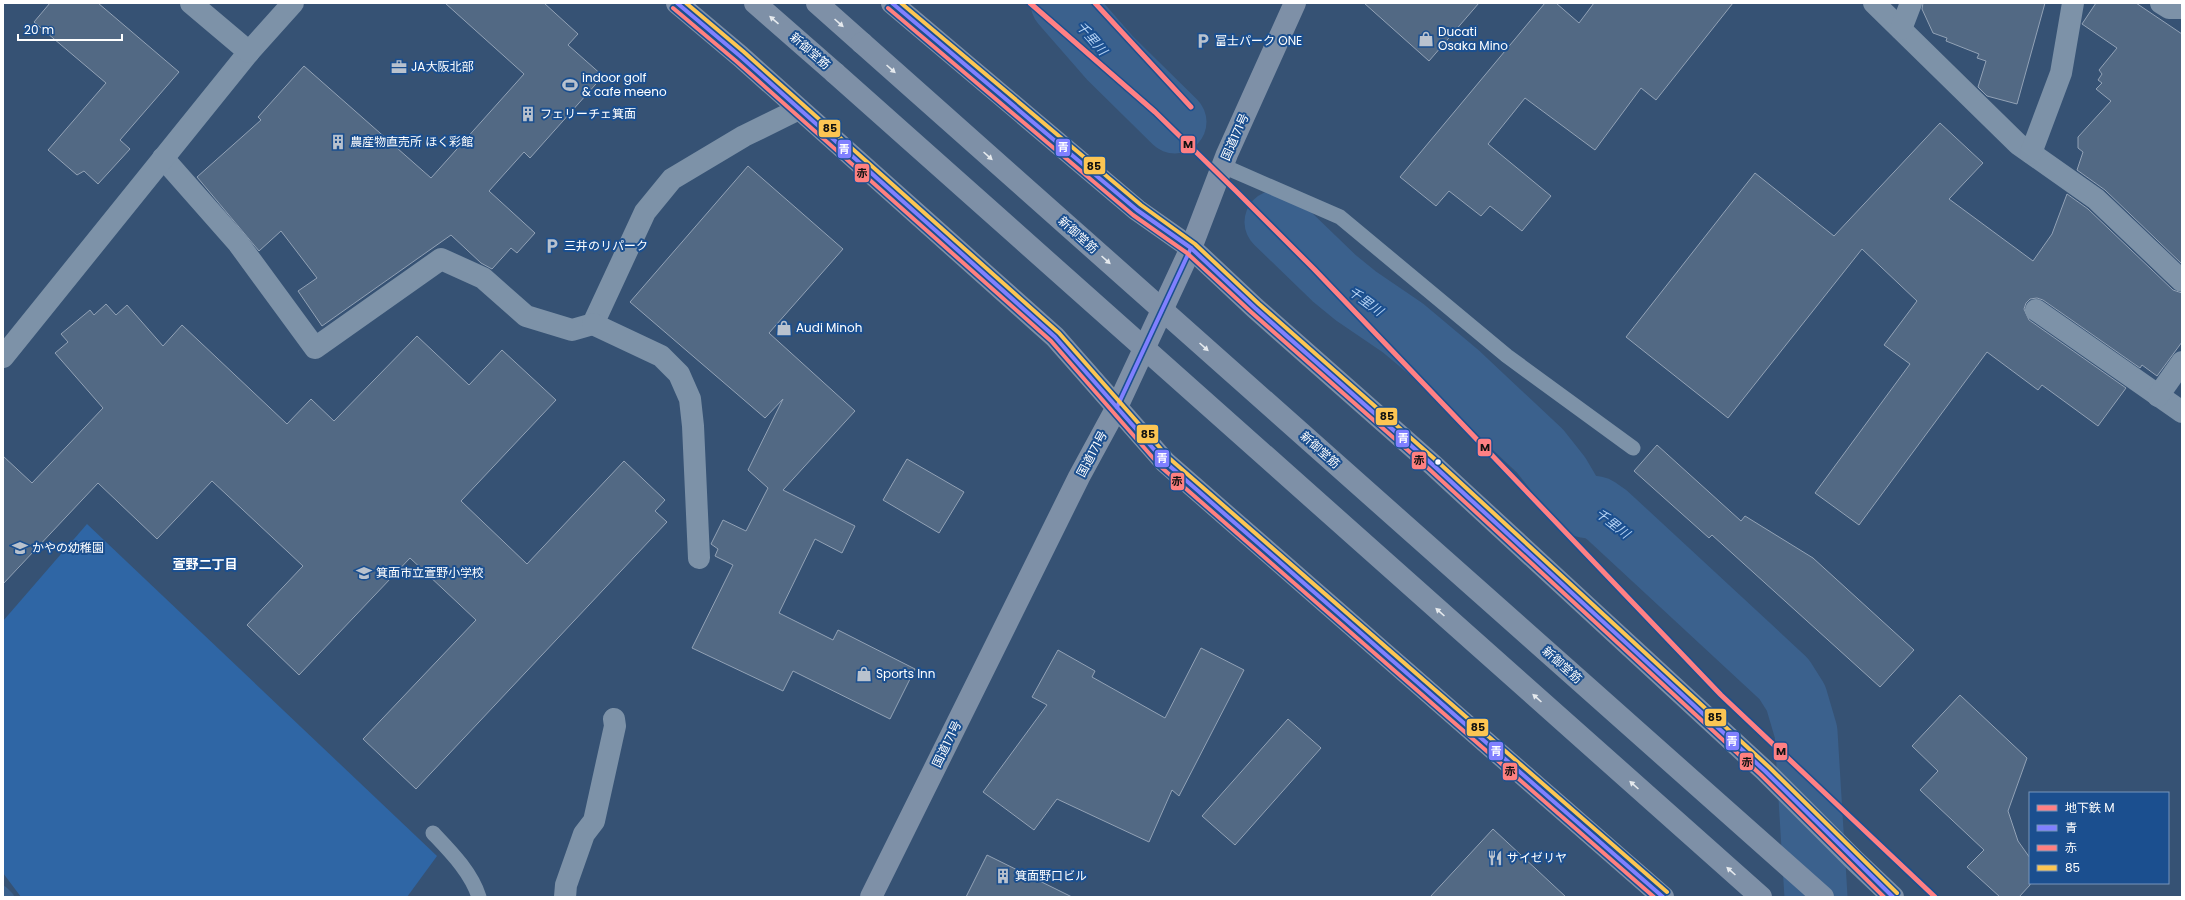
<svg xmlns="http://www.w3.org/2000/svg" width="2185" height="900" font-family="Poppins,'Noto Sans JP',sans-serif">
	<style>
		.green { fill: #2f66a5 }
		.lines { fill: none; stroke-linecap: round; stroke-linejoin: round }
		.stream { stroke: #3b618d; stroke-width: 10 }
		.river { stroke: #3b618d; stroke-width: 63 }
		.building { fill: #526984; stroke: #92a2b6 }
		.service { stroke: #7d92a8; stroke-width: 15 }
		.minor { stroke: #7d92a8; stroke-width: 22 }
		.tertiary { stroke: #7d92a8; stroke-width: 22 }
		.trunk { stroke: #7e90a7; stroke-width: 22 }
		.trunk-bridge { stroke: #7e90a7; stroke-width: 22 }
		.bus-1-casing { stroke: #1b4f8f; stroke-width: 7 }
		.bus-2-casing { stroke: #1b4f8f; stroke-width: 7 }
		.bus-3-casing { stroke: #1b4f8f; stroke-width: 7 }
		.bus-1 { stroke: #8080ff; stroke-width: 4 }
		.bus-2 { stroke: #ff8080; stroke-width: 4 }
		.bus-3 { stroke: #fcc553; stroke-width: 4 }
		.metro-1-casing { stroke: #1b4f8f; stroke-width: 8 }
		.metro-1 { stroke: #ff8084; stroke-width: 5 }
		.oneway { fill: #e5e9ed }
		.bus-dot { fill: #fff; stroke: #1b4f8f; stroke-width: 1.5 }
		.labels { text-anchor: middle; stroke-width: 4; stroke-linejoin: round; paint-order: stroke }
		.poi-label { font-size: 12px; fill: #fff; stroke: #1b4f8f; text-anchor: start }
		.street-label { font-size: 12px; fill: #fff; stroke: #1b4f8f }
		.water-label { font-size: 13px; font-style: italic; fill: #b5d3f5; stroke: #1b4f8f }
		.neighbourhood-label { font-size: 13px; font-weight: bold; fill: #fff; stroke: #1b4f8f }
		.line-badge { stroke: #1b4f8f; stroke-width: 1.5 }
		.badge-label { font-size: 11px; text-anchor: middle; font-weight: bold; fill: #fff }
		.pale-badge-label { font-size: 11px; text-anchor: middle; font-weight: bold; fill: #111 }
	</style>
	<rect width="100%" height="100%" fill="#365274"/>
	<polygon class="green" points="87,524 437,856 407,897 21,897 3,873 3,621"/>
	<g class="lines">
		<polyline class="stream" points="3,891 9,897"/>
		<g class="river">
			<polyline points="1062,3 1110,58 1175,122"/>
			<polyline points="1276,222 1334,278 1356,296 1403,328 1459,375 1540,451 1559,475 1572,497 1584,506 1597,508 1607,515 1784,679 1796,698 1806,732 1816,897"/>
		</g>
	</g>
	<g class="building">
		<polygon points="50,3 98,3 179,72 120,140 130,149 98,184 84,171 77,175 48,150 106,83 34,22"/>
		<polygon points="445,3 544,3 578,34 568,45 603,76 530,158 524,152 489,191 535,233 517,253 511,248 492,269 481,263 451,235 322,326 298,291 317,278 281,231 259,251 197,177 261,120 258,117 304,66 431,178 524,74"/>
		<polygon points="1364,3 1479,3 1429,61"/>
		<polygon points="1545,3 1556,3 1579,23 1594,3 1733,3 1656,100 1641,88 1595,150 1525,98 1488,144 1551,196 1522,231 1490,206 1481,216 1449,191 1436,206 1400,177"/>
		<polygon points="1923,3 2045,3 2017,104 1987,96 1978,87 1986,61 1977,58 1979,54 1946,41 1947,38 1933,33 1922,9"/>
		<polygon points="2096,3 2136,3 2182,34 2182,264 2105,190 2077,170 2083,152 2078,148 2078,137 2111,101 2096,89 2102,83 2098,80 2102,74 2099,70 2117,48 2082,24"/>
		<polygon points="1940,123 1983,163 1949,199 2033,261 2052,234 2067,194 2088,209 2173,290 2182,293 2182,342 2157,376 2142,365 2140,368 2043,300 2037,298 2030,299 2026,303 2024,309 2029,320 2126,388 2098,426 2042,385 2038,390 1987,352 1859,525 1815,493 1910,364 1884,345 1917,301 1862,249 1728,418 1626,337 1755,173 1834,236"/>
		<polygon points="748,166 843,249 769,333 855,411 783,490 855,526 842,553 815,539 779,613 833,640 838,630 915,669 890,719 793,671 783,691 692,648 733,565 715,556 718,549 711,544 723,520 746,531 768,488 748,470 783,399 765,418 630,302"/>
		<polygon points="106,304 116,315 127,305 163,346 182,325 287,424 311,399 334,421 417,336 469,385 502,350 556,400 461,501 527,564 624,461 665,500 655,511 667,522 416,789 363,739 476,620 410,558 299,675 247,625 303,566 212,481 157,539 98,483 3,584 3,456 32,483 103,408 55,353 68,342 61,334 90,310 94,315"/>
		<polygon points="1657,445 1741,521 1745,516 1813,558 1914,650 1880,687 1712,535 1709,538 1634,471"/>
		<polygon points="907,459 964,492 939,533 883,500"/>
		<polygon points="1201,648 1244,670 1179,796 1172,790 1149,842 1057,799 1034,830 983,792 1047,705 1032,697 1058,650 1095,671 1092,677 1165,718"/>
		<polygon points="1960,695 2027,758 2008,811 2018,841 2030,858 2030,885 2019,897 2000,897 1967,867 1984,850 1920,790 1938,771 1912,746"/>
		<polygon points="1288,719 1321,748 1235,845 1202,816"/>
		<polygon points="1493,829 1566,897 1430,897"/>
		<polygon points="987,855 1072,897 966,897"/>
	</g>
	<g class="lines">
		<g class="service">
			<polyline points="1223,166 1340,217 1507,356 1633,448"/>
			<path d="M 433,833 C 451,852 471,872 479,897"/>
		</g>
		<g class="minor">
			<polyline points="1874,3 2018,144 2096,199 2182,281"/>
			<polyline points="2161,3 2169,8 2182,8"/>
			<polyline points="1901,29 1911,3"/>
			<polyline points="2031,153 2061,73 2073,3"/>
			<polyline points="163,158 238,243 315,348 441,259 483,278 526,316 572,330 593,324 645,212 672,179 744,136 799,109"/>
			<polyline points="2036,310 2182,412"/>
			<polyline points="593,324 661,356 679,374 690,399 693,426 699,558"/>
			<polyline points="3,357 249,52"/>
			<polyline points="2158,396 2182,362"/>
			<polyline points="565,897 566,885 584,834 594,821 615,726 614,719"/>
		</g>
		<polyline class="tertiary" points="191,3 249,52 293,3"/>
		<g class="trunk">
			<polyline points="677,3 740,56 1055,337 1165,462 1663,897"/>
			<polyline points="755,3 835,73"/>
			<polyline points="817,3 862,43"/>
			<polyline points="892,3 1137,210 1191,248 1255,308 1433,465 1765,771 1855,861 1893,897"/>
			<polyline points="871,897 1079,477 1117,407 1191,248 1227,154 1295,3"/>
		</g>
		<g class="trunk-bridge">
			<polyline points="862,43 1823,897"/>
			<polyline points="835,73 1761,897"/>
		</g>
		<defs>
			<g id="bus-1">
				<polyline points="677,3 740,56 1055,337 1165,462 1663,897"/>
				<polyline points="892,3 1137,210 1191,248 1255,308 1433,465 1765,771 1893,897"/>
				<polyline points="1117,407 1191,248"/>
			</g>
			<g id="bus-2">
				<polyline points="673,8 736,61 1051,341 1161,467 1654,897"/>
				<polyline points="888,8 1133,215 1187,253 1251,312 1429,469 1761,775 1884,897"/>
			</g>
			<g id="bus-3">
				<polyline points="686,3 744,52 1059,333 1169,458 1667,892"/>
				<polyline points="901,3 1141,205 1195,244 1259,304 1437,461 1769,767 1897,893"/>
			</g>
		</defs>
		<use href="#bus-1" class="bus-1-casing"/>
		<use href="#bus-2" class="bus-2-casing"/>
		<use href="#bus-3" class="bus-3-casing"/>
		<use href="#bus-1" class="bus-1"/>
		<use href="#bus-2" class="bus-2"/>
		<use href="#bus-3" class="bus-3"/>
		<defs>
			<g id="metro-1">
				<polyline points="1030,3 1155,112 1235,190 1314,269 1721,695 1935,897"/>
				<polyline points="1095,3 1191,107"/>
			</g>
		</defs>
		<use href="#metro-1" class="metro-1-casing"/>
		<use href="#metro-1" class="metro-1"/>
	</g>
	<defs><path id="oneway-solid" d="M-6-.8H1V-3.2L6.5 0L1 3.2V.8H-6Z"/></defs>
	<g class="oneway">
		<use href="#oneway-solid" transform="translate(774 20) rotate(-139)"/>
		<use href="#oneway-solid" transform="translate(839 23) rotate(42)"/>
		<use href="#oneway-solid" transform="translate(891 69) rotate(42)"/>
		<use href="#oneway-solid" transform="translate(988 156) rotate(42)"/>
		<use href="#oneway-solid" transform="translate(1106 260) rotate(42)"/>
		<use href="#oneway-solid" transform="translate(1204 347) rotate(42)"/>
		<use href="#oneway-solid" transform="translate(1440 612) rotate(-138)"/>
		<use href="#oneway-solid" transform="translate(1537 698) rotate(-138)"/>
		<use href="#oneway-solid" transform="translate(1634 785) rotate(-138)"/>
		<use href="#oneway-solid" transform="translate(1731 871) rotate(-138)"/>
	</g>
	<defs>
		<symbol id="shop-bare" viewBox="-9 -9 18 18"><path d="M-5-2.5h2.3a2.7 3.5 0 0 1 5.4 0H5L5.5 6h-11ZM-1.5-2.5h3a1.5 2.3 0 0 0-3 0Z" fill="#b9c2ce" stroke="#1b4f8f" stroke-width="2.5" paint-order="stroke"/></symbol>
		<symbol id="parking-bare" viewBox="-9 -9 18 18"><path d="M-3.5-5.5H1a3.5 3.5 0 0 1 0 7H-1V5.5H-3.5ZM-1-3.4V-.6H.8a1.4 1.4 0 0 0 0-2.8Z" fill="#b9c2ce" stroke="#1b4f8f" stroke-width="2.5" paint-order="stroke"/></symbol>
		<symbol id="office-bare" viewBox="-9 -9 18 18"><path d="M-6-3h4V-5.5h4V-3h4V5H-6ZM-1-4.5V-3h2v-1.5ZM-6 0V1H6V0Z" fill="#b9c2ce" stroke="#1b4f8f" stroke-width="2.5" paint-order="stroke"/></symbol>
		<symbol id="stadium-bare" viewBox="-9 -9 18 18"><path d="M0-5a6.5 5 0 1 0 0 10a6.5 5 0 1 0 0-10ZM-3.5-1.8h7v3.6h-7Z" fill="#b9c2ce" stroke="#1b4f8f" stroke-width="2.5" paint-order="stroke"/></symbol>
		<symbol id="building-bare" viewBox="-9 -9 18 18"><path d="M-4-6H4V6H1V3H-1V6H-4ZM-2.5-4.3h1.7v1.8h-1.7ZM.8-4.3h1.7v1.8H.8ZM-2.5-1h1.7V.8h-1.7ZM.8-1h1.7V.8H.8Z" fill="#b9c2ce" stroke="#1b4f8f" stroke-width="2.5" paint-order="stroke"/></symbol>
		<symbol id="school-bare" viewBox="-9 -9 18 18"><path d="M0-5L7-2L0 1L-7-2ZM-4 1L0 2.5L4 1V4Q0 6-4 4Z" fill="#b9c2ce" stroke="#1b4f8f" stroke-width="2.5" paint-order="stroke"/></symbol>
		<symbol id="restaurant-bare" viewBox="-9 -9 18 18"><path d="M-5-6h1v4h1v-4h1v4h1v-4h1v5L-1.5 .5V6h-2V.5L-5-1ZM5-6V6H3V1.5H1.5Q1.5-4 5-6Z" fill="#b9c2ce" stroke="#1b4f8f" stroke-width="2.5" paint-order="stroke"/></symbol>
	</defs>
	<g fill-rule="evenodd">
		<use href="#shop-bare" x="1415" y="28" width="22" height="22"/>
		<use href="#parking-bare" x="1192" y="30" width="22" height="22"/>
		<use href="#office-bare" x="388" y="56" width="22" height="22"/>
		<use href="#stadium-bare" x="559" y="74" width="22" height="22"/>
		<use href="#building-bare" x="517" y="103" width="22" height="22"/>
		<use href="#building-bare" x="327" y="131" width="22" height="22"/>
		<use href="#parking-bare" x="541" y="235" width="22" height="22"/>
		<use href="#shop-bare" x="773" y="317" width="22" height="22"/>
		<use href="#school-bare" x="9" y="537" width="22" height="22"/>
		<use href="#school-bare" x="353" y="562" width="22" height="22"/>
		<use href="#shop-bare" x="853" y="663" width="22" height="22"/>
		<use href="#restaurant-bare" x="1484" y="847" width="22" height="22"/>
		<use href="#building-bare" x="992" y="865" width="22" height="22"/>
	</g>
	<circle class="bus-dot" cx="1438" cy="462" r="3.5"/>
	<g class="labels">
		<g class="poi-label">
			<text x="1438" y="36">Ducati<tspan x="1438" dy="14">Osaka Mino</tspan></text>
			<text x="1215" y="45">富士パーク ONE</text>
			<text x="411" y="71">JA大阪北部</text>
			<text x="582" y="82">indoor golf<tspan x="582" dy="14">&amp; cafe meeno</tspan></text>
			<text x="540" y="118">フェリーチェ箕面</text>
			<text x="350" y="146">農産物直売所 ほく彩館</text>
			<text x="564" y="250">三井のリパーク</text>
			<text x="796" y="332">Audi Minoh</text>
			<text x="32" y="552">かやの幼稚園</text>
			<text x="376" y="577">箕面市立萱野小学校</text>
			<text x="876" y="678">Sports Inn</text>
			<text x="1507" y="862">サイゼリヤ</text>
			<text x="1015" y="880">箕面野口ビル</text>
		</g>
		<g class="street-label">
			<text transform="translate(810 51) rotate(41)" y="4">新御堂筋</text>
			<text transform="translate(1235 137) rotate(-66)" y="4">国道171号</text>
			<text transform="translate(1078 235) rotate(42)" y="4">新御堂筋</text>
			<text transform="translate(1320 450) rotate(42)" y="4">新御堂筋</text>
			<text transform="translate(1092 454) rotate(-62)" y="4">国道171号</text>
			<text transform="translate(1562 665) rotate(42)" y="4">新御堂筋</text>
			<text transform="translate(947 744) rotate(-64)" y="4">国道171号</text>
		</g>
		<g class="water-label">
			<text transform="translate(1092 38) rotate(49)" y="5">千里川</text>
			<text transform="translate(1366 301) rotate(36)" y="5">千里川</text>
			<text transform="translate(1613 523) rotate(38)" y="5">千里川</text>
		</g>
		<g class="neighbourhood-label">
			<text x="205" y="569">萱野二丁目</text>
		</g>
	</g>
	<g class="line-badge">
		<rect x="818" y="119" width="23" height="19" rx="4" fill="#fcc553"/>
		<rect x="1180" y="135" width="16" height="19" rx="4" fill="#ff8084"/>
		<rect x="1055" y="138" width="16" height="19" rx="4" fill="#8080ff"/>
		<rect x="837" y="139" width="15" height="20" rx="4" fill="#8080ff"/>
		<rect x="1083" y="156" width="23" height="19" rx="4" fill="#fcc553"/>
		<rect x="854" y="163" width="16" height="20" rx="4" fill="#ff8080"/>
		<rect x="1375" y="407" width="23" height="19" rx="4" fill="#fcc553"/>
		<rect x="1136" y="424" width="23" height="20" rx="4" fill="#fcc553"/>
		<rect x="1395" y="429" width="15" height="19" rx="4" fill="#8080ff"/>
		<rect x="1477" y="438" width="15" height="19" rx="4" fill="#ff8084"/>
		<rect x="1154" y="449" width="16" height="19" rx="4" fill="#8080ff"/>
		<rect x="1411" y="451" width="16" height="19" rx="4" fill="#ff8080"/>
		<rect x="1170" y="472" width="15" height="19" rx="4" fill="#ff8080"/>
		<rect x="1704" y="708" width="23" height="19" rx="4" fill="#fcc553"/>
		<rect x="1466" y="718" width="23" height="19" rx="4" fill="#fcc553"/>
		<rect x="1725" y="731" width="15" height="20" rx="4" fill="#8080ff"/>
		<rect x="1488" y="741" width="16" height="20" rx="4" fill="#8080ff"/>
		<rect x="1773" y="742" width="15" height="19" rx="4" fill="#ff8084"/>
		<rect x="1739" y="752" width="15" height="19" rx="4" fill="#ff8080"/>
		<rect x="1502" y="762" width="16" height="19" rx="4" fill="#ff8080"/>
	</g>
	<g class="badge-label">
		<text x="1063" y="151">青</text>
		<text x="844" y="153">青</text>
		<text x="1403" y="442">青</text>
		<text x="1162" y="462">青</text>
		<text x="1732" y="745">青</text>
		<text x="1496" y="755">青</text>
	</g>
	<g class="pale-badge-label">
		<text x="830" y="132">85</text>
		<text x="1188" y="148">M</text>
		<text x="1094" y="170">85</text>
		<text x="862" y="177">赤</text>
		<text x="1387" y="420">85</text>
		<text x="1148" y="438">85</text>
		<text x="1485" y="451">M</text>
		<text x="1419" y="464">赤</text>
		<text x="1177" y="485">赤</text>
		<text x="1715" y="721">85</text>
		<text x="1478" y="731">85</text>
		<text x="1781" y="755">M</text>
		<text x="1747" y="766">赤</text>
		<text x="1510" y="775">赤</text>
	</g>
	<rect width="2185" height="900" fill="none" stroke="#ffffff" stroke-width="8"/>
	<rect x="2029" y="792" width="140" height="92" fill="#1b4f8f" stroke="#7695bc"/>
	<rect x="2037" y="805" width="20" height="6" fill="#ff8084" stroke="#7695bc"/>
	<text x="2065" y="812" font-size="12" fill="#ffffff">地下鉄 M</text>
	<rect x="2037" y="825" width="20" height="6" fill="#8080ff" stroke="#7695bc"/>
	<text x="2065" y="832" font-size="12" fill="#ffffff">青</text>
	<rect x="2037" y="845" width="20" height="6" fill="#ff8080" stroke="#7695bc"/>
	<text x="2065" y="852" font-size="12" fill="#ffffff">赤</text>
	<rect x="2037" y="865" width="20" height="6" fill="#fcc553" stroke="#7695bc"/>
	<text x="2065" y="872" font-size="12" fill="#ffffff">85</text>
	<path d="M18 34v6h104v-6" fill="none" stroke="#ffffff" stroke-width="2"/>
	<text x="24" y="34" font-size="12" fill="#ffffff" stroke="#1b4f8f" stroke-width="3" paint-order="stroke">20 m</text>
</svg>
